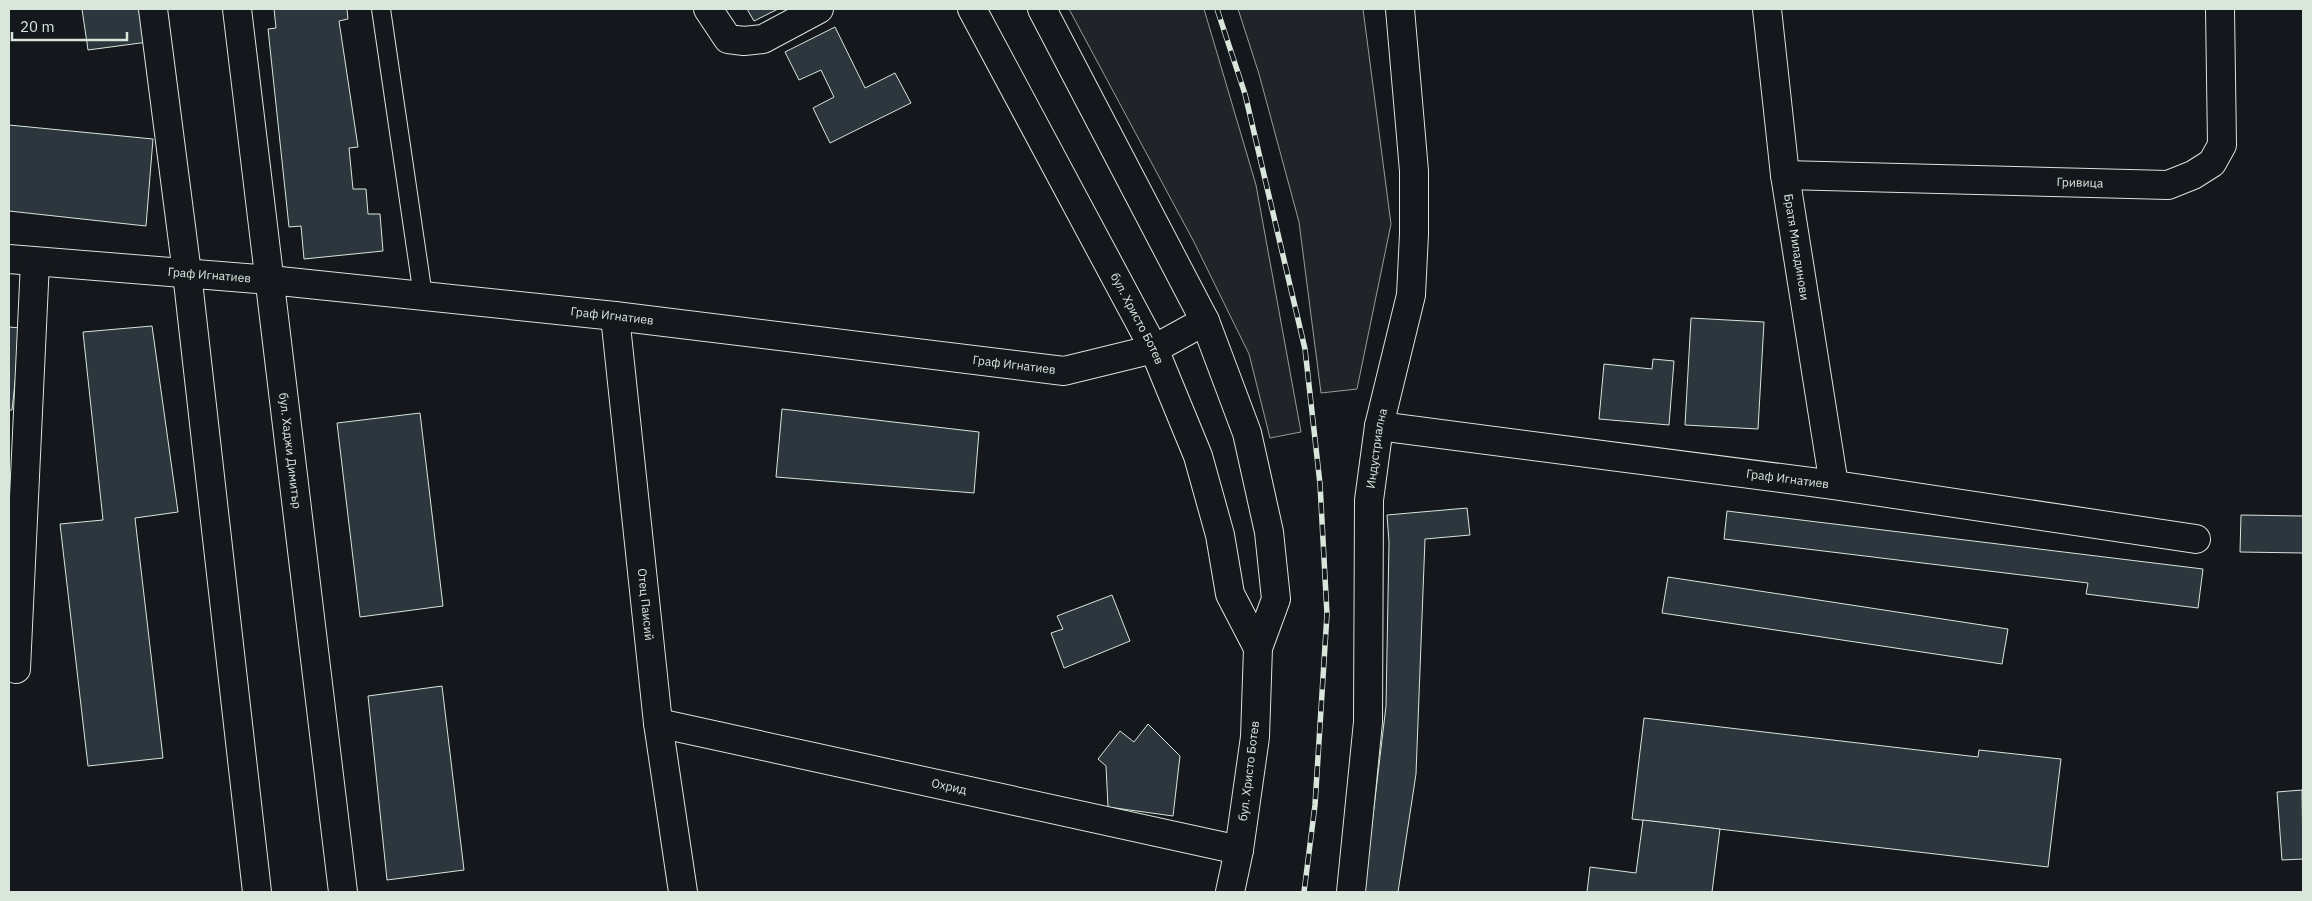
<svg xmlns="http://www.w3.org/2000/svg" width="2312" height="901" font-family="'IBM Plex Sans',sans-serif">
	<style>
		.green { fill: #202428; stroke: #939e99 }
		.building { fill: #2c363c; stroke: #d8e6dc }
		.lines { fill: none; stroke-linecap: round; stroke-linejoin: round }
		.service-casing { stroke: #d8e6dc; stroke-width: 20 }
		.minor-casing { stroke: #d8e6dc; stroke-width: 30 }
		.secondary-casing { stroke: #d8e6dc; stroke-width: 30 }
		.service { stroke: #14181c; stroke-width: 18 }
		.minor { stroke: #14181c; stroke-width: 28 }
		.secondary { stroke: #14181c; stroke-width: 28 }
		.rail-casing { stroke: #d8e6dc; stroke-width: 5.5 }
		.rail { stroke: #14181c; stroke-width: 4; stroke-dasharray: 11; stroke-linecap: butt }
		.labels { text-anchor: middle; stroke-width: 4; stroke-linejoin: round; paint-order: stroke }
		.street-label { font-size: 12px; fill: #d8e6dc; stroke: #14181c }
	</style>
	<rect width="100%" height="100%" fill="#14181c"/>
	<g class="green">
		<polygon points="1069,9 1204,9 1256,185 1301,432 1270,438 1249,354 1194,242"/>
		<polygon points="1238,9 1363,9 1391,224 1357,389 1321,393 1299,222 1259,74"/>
	</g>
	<g class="building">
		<polygon points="82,9 144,9 148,42 88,50"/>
		<polygon points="274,9 347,9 348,19 339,21 358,147 349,148 353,189 366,189 368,214 380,214 383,251 304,259 301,226 289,227 268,29 276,28"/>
		<polygon points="747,9 778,9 754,21"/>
		<polygon points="835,27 865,88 895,73 911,103 830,143 813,108 834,97 821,70 799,80 785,52"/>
		<polygon points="9,125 153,139 146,226 9,211"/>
		<polygon points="1691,318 1764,322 1758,429 1685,425"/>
		<polygon points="152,326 178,512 135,518 163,758 88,766 60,524 103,520 83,332"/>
		<polygon points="9,327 21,328 12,410 9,410"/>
		<polygon points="1653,359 1674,361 1669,425 1599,419 1604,364 1652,369"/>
		<polygon points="782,409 979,432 974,493 776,477"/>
		<polygon points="420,413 443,606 360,617 337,423"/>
		<polygon points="1467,508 1470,535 1425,539 1416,774 1398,892 1364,892 1386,706 1389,542 1387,515"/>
		<polygon points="1727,511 2203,569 2198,608 2086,594 2088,583 1724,539"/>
		<polygon points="2241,515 2303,516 2303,553 2240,552"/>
		<polygon points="1668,577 2008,629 2002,664 1662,613"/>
		<polygon points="1112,595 1130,641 1064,668 1051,633 1063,629 1057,616"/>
		<polygon points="442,686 464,870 387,880 368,696"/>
		<polygon points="1644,718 1978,757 1979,750 2061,759 2048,867 1632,819"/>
		<polygon points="1148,724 1180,756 1173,816 1108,807 1106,766 1098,759 1120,731 1134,742"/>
		<polygon points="2302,790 2303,859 2282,860 2277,792"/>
		<polygon points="1643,820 1720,829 1712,892 1587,892 1590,867 1636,873"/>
	</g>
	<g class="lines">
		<defs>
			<polyline id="service" points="381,9 423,296"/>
			<g id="minor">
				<polyline points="153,9 187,273 257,892"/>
				<path id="s1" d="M 237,9 L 343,892"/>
				<polyline points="708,9 728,39 744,41 763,39 819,9"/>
				<path id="s2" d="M 1767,9 L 1785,175 L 1834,485"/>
				<path id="s3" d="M 1785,175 L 2168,185 L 2193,175 L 2212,163 L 2222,145 L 2220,9"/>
				<path id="s4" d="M 9,259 L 270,280 L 615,316 L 1064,371 L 1154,349 L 1205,321"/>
				<path id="s5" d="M 615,316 L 658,723 L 683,892"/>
				<path id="s6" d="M 1379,426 L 1834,485 L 2196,539"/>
				<polyline points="16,669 35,262"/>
				<path id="s7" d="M 658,723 L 1239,850"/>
				<path id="s8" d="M 1351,892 L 1368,722 L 1369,500 L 1379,426 L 1411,295 L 1414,234 L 1414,171 L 1400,9"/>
			</g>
			<g id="secondary">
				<path id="s9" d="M 972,9 L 1154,349 L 1198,456 L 1220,535 L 1230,594 L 1258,648"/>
				<polyline points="1042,9 1205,321 1247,433 1269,532 1276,599 1258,648 1255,737 1239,850 1230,892"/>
			</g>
		</defs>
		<use href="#service" class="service-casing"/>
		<use href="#minor" class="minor-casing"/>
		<use href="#secondary" class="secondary-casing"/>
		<use href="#service" class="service"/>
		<use href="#minor" class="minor"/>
		<use href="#secondary" class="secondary"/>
		<defs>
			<polyline id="rail" points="1217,9 1245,94 1305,349 1320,484 1327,614 1315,805 1304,892"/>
		</defs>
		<use href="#rail" class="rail-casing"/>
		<use href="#rail" class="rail"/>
	</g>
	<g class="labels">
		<g class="street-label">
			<text dy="4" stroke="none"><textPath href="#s3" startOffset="295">Гривица</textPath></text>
			<text dy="4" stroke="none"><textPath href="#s2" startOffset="240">Братя Миладинови</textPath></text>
			<text dy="4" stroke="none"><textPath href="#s4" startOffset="201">Граф Игнатиев</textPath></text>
			<text dy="4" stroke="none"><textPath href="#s4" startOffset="606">Граф Игнатиев</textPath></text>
			<text dy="4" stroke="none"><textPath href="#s9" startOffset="351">бул. Христо Ботев</textPath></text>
			<text dy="4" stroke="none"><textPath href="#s4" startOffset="1011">Граф Игнатиев</textPath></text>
			<text dy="4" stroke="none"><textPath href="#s8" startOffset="445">Индустриална</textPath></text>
			<text dy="4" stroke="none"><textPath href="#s1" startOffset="445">бул. Хаджи Димитър</textPath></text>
			<text dy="4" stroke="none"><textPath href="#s6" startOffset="412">Граф Игнатиев</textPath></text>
			<text dy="4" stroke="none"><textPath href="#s5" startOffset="290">Отец Паисий</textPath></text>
			<text transform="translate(1249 771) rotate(-83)" y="4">бул. Христо Ботев</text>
			<text dy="4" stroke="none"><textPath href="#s7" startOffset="298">Охрид</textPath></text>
		</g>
	</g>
	<rect width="2312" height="901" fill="none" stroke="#d8e6dc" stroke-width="20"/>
	<path d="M12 32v8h115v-8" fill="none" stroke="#d8e6dc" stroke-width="2.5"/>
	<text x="20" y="32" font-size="15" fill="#d8e6dc" stroke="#14181c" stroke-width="4" paint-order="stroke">20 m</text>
</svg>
